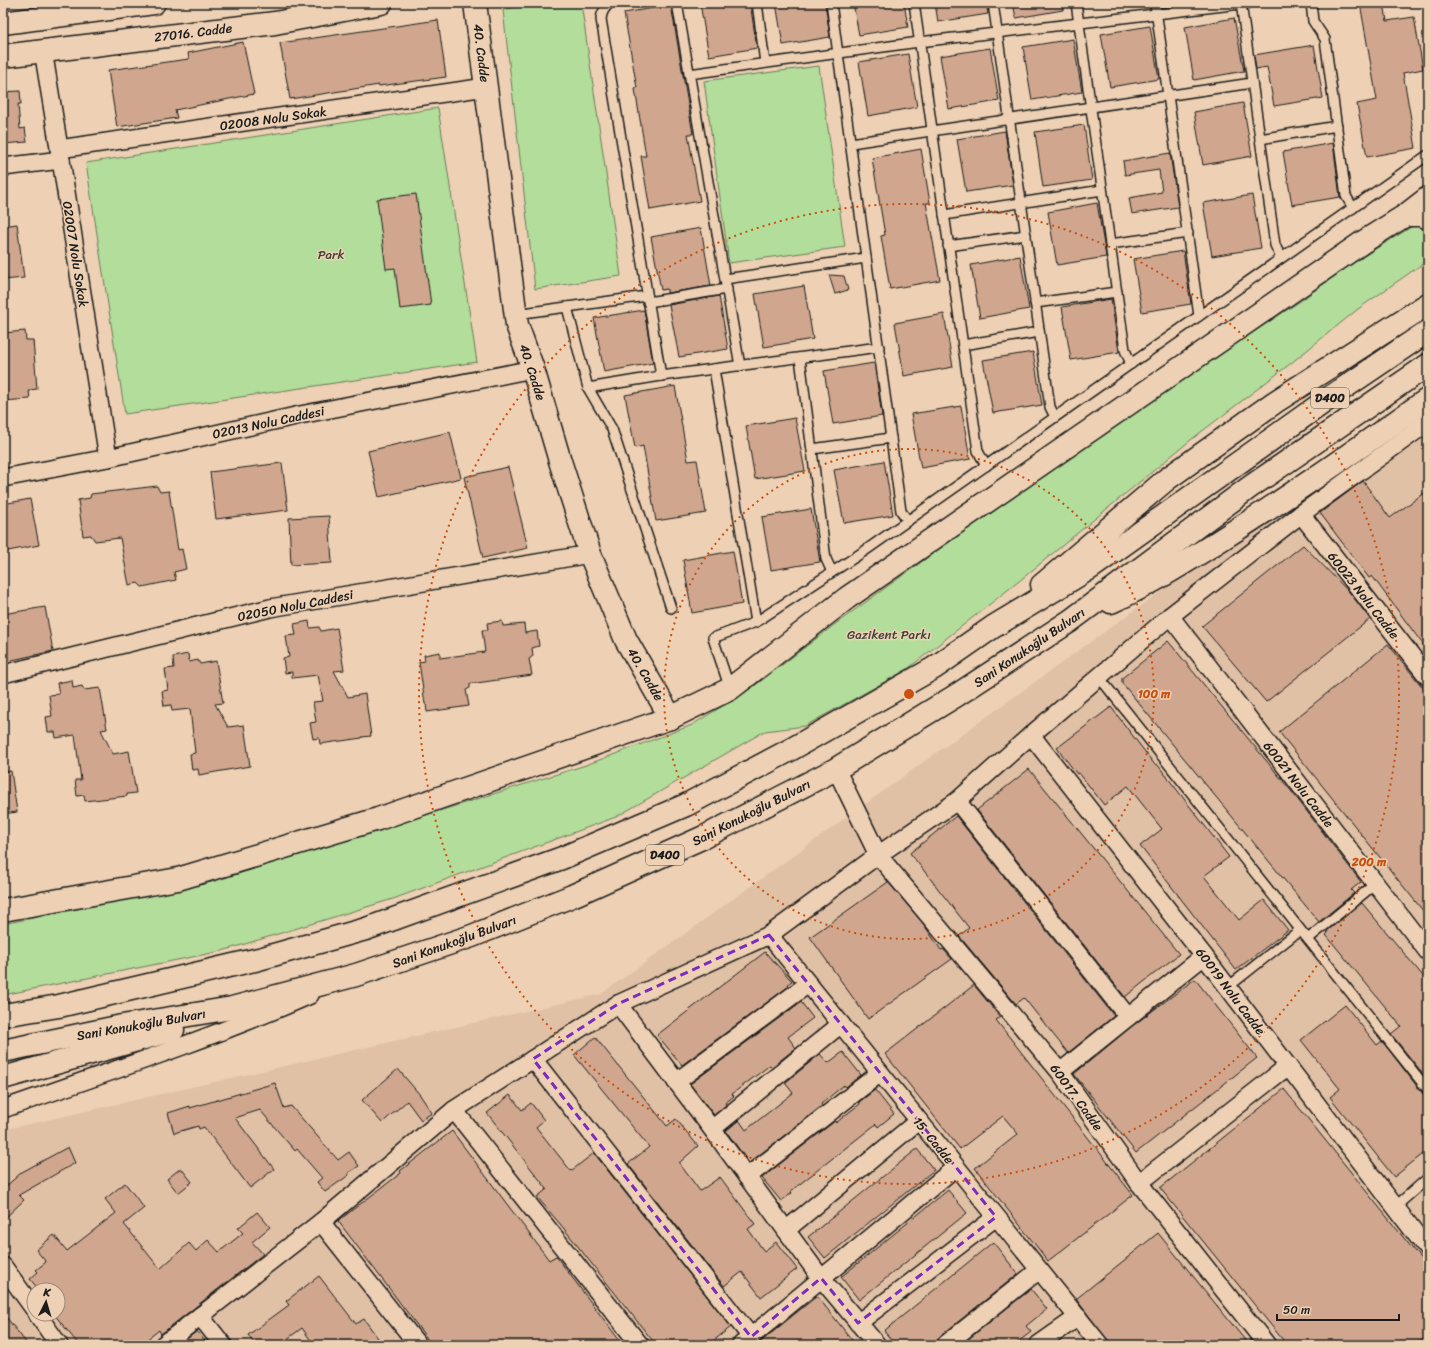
<svg xmlns="http://www.w3.org/2000/svg" width="1431" height="1348" font-family="Sriracha,sans-serif">
	<style>
		.built { fill: #e1c1a6; fill-rule: evenodd }
		.green { fill: #b3dd9a; stroke: #687c5b }
		.building { fill: #d0a78e; stroke: #1c1c1c }
		.lines { fill: none; stroke-linecap: round; stroke-linejoin: round }
		.service-casing { stroke: #1c1c1c; stroke-width: 12 }
		.minor-casing { stroke: #1c1c1c; stroke-width: 20 }
		.tertiary-casing { stroke: #1c1c1c; stroke-width: 25 }
		.trunk-casing { stroke: #1c1c1c; stroke-width: 25 }
		.service { stroke: #eed1b4; stroke-width: 9 }
		.minor { stroke: #eed1b4; stroke-width: 17 }
		.tertiary { stroke: #eed1b4; stroke-width: 22 }
		.trunk { stroke: #eed1b4; stroke-width: 22 }
		.marked { fill: none; stroke: #7b2cbf; stroke-width: 3; stroke-dasharray: 8 5; stroke-linejoin: round }
		.ring { fill: none; stroke: #c9500e; stroke-width: 2; stroke-dasharray: 2 4 }
		.labels { text-anchor: middle; stroke-width: 3; stroke-linejoin: round; paint-order: stroke }
		.shield { fill: #eed1b4; stroke: #5b524a; stroke-width: 1 }
		.shield-label { font-size: 12px; font-weight: bold; fill: #1c1c1c }
		.street-label { font-size: 13px; fill: #1c1c1c; stroke: #eed1b4 }
		.park-label { font-size: 13px; fill: #3a4335; stroke: #eed1b4 }
		.centre { fill: #c9500e; stroke: #eed1b4; stroke-width: 2 }
		.ring-label { font-size: 12px; text-anchor: middle; font-weight: bold; fill: #c9500e; stroke: #eed1b4; stroke-width: 3; stroke-linejoin: round; paint-order: stroke }
	</style>
	<rect width="100%" height="100%" fill="#eed1b4"/>
	<filter id="ink" filterUnits="userSpaceOnUse"><feTurbulence type="fractalNoise" baseFrequency=".025" numOctaves="2"/><feDisplacementMap in="SourceGraphic" scale="8" xChannelSelector="R" yChannelSelector="G"/><feConvolveMatrix kernelMatrix="1 2 1 2 8 2 1 2 1" color-interpolation-filters="sRGB"/></filter>
	<g filter="url(#ink)">
		<path class="built" d="M 1428,399 L 1428,1345 L 3,1345 L 3,1130 L 601,994 ZM 34,1290 L 58,1290 L 58,1314 L 34,1314 Z"/>
		<g class="green">
			<polygon points="531,3 581,3 621,276 535,289 503,10"/>
			<polygon points="819,66 845,247 729,263 704,81"/>
			<polygon points="438,108 477,362 125,414 86,163"/>
			<polygon points="1421,221 1428,228 1428,260 1358,309 1290,364 1192,439 1018,582 906,670 805,726 765,731 616,817 393,899 222,951 3,995 3,924 212,882 586,765 692,725 753,687 834,625 992,511 1140,407 1299,302 1351,264"/>
		</g>
		<g class="building">
			<polygon points="700,3 750,3 757,48 709,56"/>
			<polygon points="776,3 825,3 830,37 783,45"/>
			<polygon points="853,3 904,3 908,27 859,35"/>
			<polygon points="935,3 986,3 988,14 938,22"/>
			<polygon points="1013,3 1063,3 1063,10 1016,18"/>
			<polygon points="1360,3 1384,3 1387,21 1414,17 1423,69 1403,73 1416,148 1367,157 1357,104 1377,100"/>
			<polygon points="671,5 693,134 688,134 700,201 650,210 641,156 646,156 635,89 637,88 624,13"/>
			<polygon points="1234,18 1244,71 1194,80 1185,27"/>
			<polygon points="438,20 446,77 379,86 379,85 290,99 280,43"/>
			<polygon points="1150,26 1159,79 1110,87 1101,34"/>
			<polygon points="1073,39 1082,92 1032,100 1023,47"/>
			<polygon points="243,42 254,94 175,110 177,118 117,127 108,70 189,59 188,53"/>
			<polygon points="1314,45 1323,98 1274,106 1267,67 1256,69 1254,55"/>
			<polygon points="990,48 999,101 949,109 940,56"/>
			<polygon points="908,54 917,107 868,116 859,62"/>
			<polygon points="20,91 21,104 18,104 20,129 25,128 27,142 3,144 3,92"/>
			<polygon points="1243,103 1252,156 1203,165 1194,112"/>
			<polygon points="1084,125 1092,180 1043,187 1035,132"/>
			<polygon points="1005,131 1013,185 966,192 957,139"/>
			<polygon points="1333,143 1340,197 1292,205 1283,152"/>
			<polygon points="921,149 930,203 926,203 940,280 890,289 881,236 885,235 872,158"/>
			<polygon points="1170,153 1178,207 1132,214 1129,198 1162,192 1159,170 1125,175 1123,161"/>
			<polygon points="416,194 431,305 400,309 395,268 386,269 377,199"/>
			<polygon points="1252,195 1261,248 1212,256 1203,203"/>
			<polygon points="1097,203 1106,257 1057,265 1048,212"/>
			<polygon points="17,224 24,278 3,280 3,226"/>
			<polygon points="701,228 711,286 667,293 667,289 661,290 651,237"/>
			<polygon points="1183,251 1191,304 1142,312 1133,259"/>
			<polygon points="1020,256 1029,309 980,318 971,265"/>
			<polygon points="829,275 844,276 848,290 835,294"/>
			<polygon points="804,286 813,339 764,347 755,294"/>
			<polygon points="719,296 728,349 679,357 669,305"/>
			<polygon points="1111,299 1119,352 1071,360 1062,307"/>
			<polygon points="644,310 653,363 604,372 594,318"/>
			<polygon points="944,314 953,367 904,376 895,323"/>
			<polygon points="25,331 26,340 33,340 37,389 29,390 30,399 3,401 3,333"/>
			<polygon points="1033,352 1042,405 993,413 983,360"/>
			<polygon points="874,363 882,416 833,424 824,371"/>
			<polygon points="675,386 688,461 697,460 706,513 656,521 643,446 635,448 625,395"/>
			<polygon points="961,406 970,459 921,468 911,414"/>
			<polygon points="795,418 805,471 755,479 746,426"/>
			<polygon points="450,432 461,478 379,497 368,451"/>
			<polygon points="884,461 893,515 844,523 834,470"/>
			<polygon points="282,463 288,510 216,519 210,472"/>
			<polygon points="508,467 528,548 483,558 464,477"/>
			<polygon points="1363,481 1390,518 1428,490 1428,651 1372,576 1369,578 1320,513"/>
			<polygon points="157,486 160,492 169,491 178,550 182,549 186,569 174,572 176,580 142,587 138,583 129,585 120,538 95,541 91,535 83,536 78,500 90,498 91,494"/>
			<polygon points="30,499 39,545 3,552 3,504"/>
			<polygon points="811,509 820,562 771,570 762,517"/>
			<polygon points="329,516 332,563 291,565 289,518"/>
			<polygon points="1303,545 1350,593 1370,619 1266,702 1202,626"/>
			<polygon points="733,551 742,604 692,613 683,560"/>
			<polygon points="45,607 53,651 3,662 3,614"/>
			<polygon points="309,621 310,628 319,627 321,631 337,628 344,670 334,671 348,697 365,694 371,736 362,737 362,738 320,744 319,738 313,739 310,723 316,722 313,702 323,701 318,675 292,678 292,672 285,673 283,658 289,657 286,636 296,635 294,624"/>
			<polygon points="502,621 503,626 524,624 525,633 537,631 539,646 532,648 533,656 529,659 532,675 470,684 470,688 466,690 469,706 427,712 426,704 425,704 419,662 425,661 424,655 440,652 440,658 485,652 482,630 488,630 487,623"/>
			<polygon points="1168,641 1292,792 1361,882 1351,890 1354,893 1319,922 1122,683 1122,678"/>
			<polygon points="1388,644 1428,694 1428,917 1279,732"/>
			<polygon points="188,654 189,662 198,660 200,664 216,661 223,703 215,704 228,727 244,725 250,766 199,775 198,769 192,770 190,754 195,753 190,709 172,711 171,705 164,706 162,691 168,690 165,669 174,668 173,657"/>
			<polygon points="72,680 73,688 82,686 84,690 100,688 107,729 101,730 113,754 129,751 136,793 127,794 127,796 85,801 84,795 77,796 75,780 81,780 75,735 56,738 55,732 48,732 46,717 52,716 49,695 59,694 57,683"/>
			<polygon points="1111,707 1155,765 1157,764 1229,857 1204,876 1239,920 1264,900 1288,930 1236,970 1140,846 1162,829 1128,786 1104,805 1079,773 1077,774 1057,748"/>
			<polygon points="1029,769 1179,954 1125,997 977,810"/>
			<polygon points="11,771 17,812 3,814 3,772"/>
			<polygon points="956,816 1114,1016 1068,1053 1024,998 1016,1004 959,936 969,928 910,853"/>
			<polygon points="888,882 922,922 941,950 943,949 952,959 868,1019 810,937"/>
			<polygon points="1362,903 1428,982 1428,1080 1391,1034 1401,1026 1326,935 1328,933 1327,931"/>
			<polygon points="765,952 792,981 788,984 789,986 682,1065 657,1035"/>
			<polygon points="1195,979 1257,1058 1136,1153 1074,1074 1131,1027"/>
			<polygon points="974,985 1000,1017 996,1020 1133,1195 1048,1261 975,1168 1018,1134 1003,1116 960,1149 885,1054"/>
			<polygon points="801,1002 813,1018 788,1037 796,1048 772,1067 770,1065 732,1094 734,1096 725,1103 726,1105 714,1115 690,1084"/>
			<polygon points="1345,1005 1377,1045 1382,1041 1423,1094 1428,1096 1428,1150 1394,1177 1330,1097 1340,1089 1301,1040"/>
			<polygon points="595,1037 667,1126 676,1119 698,1146 679,1163 700,1191 720,1177 755,1224 748,1229 764,1251 776,1242 797,1269 761,1297 742,1272 724,1286 628,1164 649,1147 574,1055"/>
			<polygon points="843,1052 861,1075 846,1087 844,1085 821,1104 822,1106 749,1163 726,1131 739,1120 746,1130 793,1093 785,1083 820,1054 828,1063"/>
			<polygon points="398,1069 420,1095 432,1113 421,1120 407,1101 382,1123 362,1100"/>
			<polygon points="275,1083 284,1108 291,1106 338,1160 349,1152 359,1166 348,1173 349,1175 325,1192 317,1182 322,1178 297,1149 295,1151 260,1110 235,1118 274,1169 250,1188 204,1127 199,1129 198,1126 174,1133 168,1113 190,1106 190,1108"/>
			<polygon points="1284,1089 1428,1268 1428,1336 1416,1345 1287,1345 1160,1188"/>
			<polygon points="875,1090 894,1114 878,1127 876,1124 791,1191 792,1193 781,1201 762,1178 835,1121 836,1123 848,1113 860,1104 859,1102"/>
			<polygon points="510,1095 522,1110 531,1103 544,1120 536,1127 571,1171 594,1153 731,1327 708,1345 656,1345 561,1225 537,1197 547,1189 487,1113"/>
			<polygon points="452,1131 549,1260 556,1256 623,1345 432,1345 338,1221 401,1173 400,1171"/>
			<polygon points="68,1147 75,1163 19,1195 24,1200 3,1220 3,1189 22,1172"/>
			<polygon points="917,1149 934,1170 825,1258 808,1237"/>
			<polygon points="181,1168 192,1182 178,1193 167,1179"/>
			<polygon points="125,1183 144,1208 124,1224 160,1269 189,1243 196,1251 208,1240 219,1252 243,1233 238,1228 257,1212 270,1227 252,1242 263,1254 161,1334 159,1330 140,1345 79,1345 54,1314 58,1314 58,1290 39,1290 30,1279 38,1272 36,1270 46,1262 36,1250 54,1235 67,1251 116,1213 105,1199"/>
			<polygon points="948,1190 967,1213 859,1300 841,1277"/>
			<polygon points="1158,1233 1249,1345 1111,1345 1076,1299"/>
			<polygon points="993,1242 1018,1274 939,1337 936,1341 935,1345 895,1345 884,1331"/>
			<polygon points="319,1276 356,1324 364,1319 383,1345 314,1345 302,1328 279,1345 255,1345 248,1335 289,1305 286,1301"/>
			<polygon points="1031,1289 1047,1309 1026,1326 1031,1332 1014,1345 961,1345"/>
			<polygon points="817,1296 856,1345 757,1345 791,1317"/>
			<polygon points="3,1313 28,1345 3,1345"/>
			<polygon points="197,1331 208,1345 179,1345"/>
		</g>
		<g class="lines">
			<defs>
				<g id="service">
					<path d="M 610,3 C 604,8 602,12 601,19 L 661,376"/>
					<polyline points="677,3 740,366"/>
					<polyline points="757,3 765,63"/>
					<polyline points="831,3 901,511 908,521"/>
					<polyline points="914,3 978,451 986,466"/>
					<polyline points="993,3 1050,407 1055,417"/>
					<polyline points="1076,3 1125,350 1131,364"/>
					<polyline points="1155,3 1199,316"/>
					<polyline points="1241,3 1275,245 1281,258"/>
					<polyline points="1311,3 1313,21 1325,39 1346,196 1353,208"/>
					<polyline points="689,74 919,42 1249,3"/>
					<polyline points="1260,139 1337,126"/>
					<polyline points="851,143 1252,83"/>
					<polyline points="944,215 1102,190"/>
					<polyline points="1110,244 1188,233"/>
					<polyline points="948,246 1026,235"/>
					<polyline points="725,279 866,258"/>
					<polyline points="648,302 727,289"/>
					<polyline points="1035,303 1117,292"/>
					<polyline points="567,307 588,388 612,429 671,608"/>
					<polyline points="516,314 647,296"/>
					<polyline points="963,345 1039,332"/>
					<polyline points="800,358 826,559 832,572"/>
					<polyline points="714,369 756,622"/>
					<polyline points="588,388 661,376 879,347"/>
					<polyline points="812,449 891,438"/>
					<polyline points="1099,677 1428,1090"/>
					<polyline points="730,689 713,638 756,622 866,550 1428,155"/>
					<polyline points="1308,939 1375,884"/>
					<polyline points="1228,987 1300,930"/>
					<polyline points="1395,1207 1428,1178"/>
				</g>
				<g id="minor">
					<polyline points="43,50 61,160 108,458"/>
					<polyline points="59,149 486,87"/>
					<polyline points="3,167 61,160"/>
					<polyline points="3,478 108,458 300,415 533,369"/>
					<polyline points="1301,514 1428,677"/>
					<polyline points="1170,616 1428,952"/>
					<polyline points="3,674 270,608 590,554"/>
					<polyline points="1031,735 1204,956 1428,1250"/>
					<polyline points="836,769 878,855 1060,1072 1139,1183 1267,1345"/>
					<polyline points="957,801 1128,1017"/>
					<polyline points="769,935 1100,1345"/>
					<polyline points="618,1004 712,1129 821,1278 877,1345"/>
					<polyline points="533,1059 751,1337"/>
					<polyline points="1060,1072 1204,956"/>
					<polyline points="676,1082 808,984"/>
					<path d="M 3,1109 C 106,1073 210,1039 310,995"/>
					<polyline points="454,1110 640,1345"/>
					<polyline points="712,1129 841,1024"/>
					<polyline points="747,1177 880,1073"/>
					<polyline points="1139,1183 1288,1066"/>
					<polyline points="321,1222 418,1345"/>
					<polyline points="786,1230 918,1121"/>
					<polyline points="3,1266 34,1309"/>
					<polyline points="37,1314 59,1345"/>
					<polyline points="200,1316 223,1345"/>
					<polyline points="858,1323 996,1217"/>
					<polyline points="163,1345 321,1222 454,1110 618,1004 769,935 878,855 957,801 1031,735 1170,616 1301,514 1424,425 1428,430"/>
					<polyline points="741,1345 956,1167"/>
					<polyline points="945,1345 1039,1270"/>
					<polyline points="1038,1345 1078,1317"/>
				</g>
				<g id="tertiary">
					<polyline points="475,3 517,325 533,369 560,461 590,554 626,640 671,718"/>
					<polyline points="3,23 154,3"/>
					<polyline points="3,56 275,23 381,3"/>
					<polyline points="3,910 178,879 378,819 670,718 730,689 847,598 1363,242 1406,215 1428,198"/>
				</g>
				<g id="trunk">
					<polyline points="1406,215 1423,215 1428,218"/>
					<polyline points="1042,585 1167,479 1275,402 1428,304"/>
					<path d="M 1111,602 C 1150,585 1186,562 1222,539 C 1292,495 1360,447 1428,399"/>
					<polyline points="3,1015 59,1006 259,959 366,929 562,858 686,805 790,750 934,668 993,627 1092,567 1335,394 1428,331"/>
					<polyline points="3,1051 122,1026 232,1008 356,975 472,936 572,896 704,837 836,769 957,695 1070,621 1250,487 1428,365"/>
					<polyline points="3,1078 173,1030"/>
				</g>
			</defs>
			<use href="#service" class="service-casing"/>
			<use href="#minor" class="minor-casing"/>
			<use href="#tertiary" class="tertiary-casing"/>
			<use href="#trunk" class="trunk-casing"/>
			<use href="#service" class="service"/>
			<use href="#minor" class="minor"/>
			<use href="#tertiary" class="tertiary"/>
			<use href="#trunk" class="trunk"/>
		</g>
	</g>
	<path class="marked" d="M 769,935 L 996,1217 L 858,1323 L 821,1278 L 751,1337 L 533,1059 L 618,1004 Z"/>
	<g class="ring">
		<circle cx="909" cy="694" r="245"/>
		<circle cx="909" cy="694" r="490"/>
	</g>
	<g class="labels">
		<g class="shield">
			<rect x="1311" y="388" width="38" height="20" rx="3"/>
			<rect x="646" y="845" width="38" height="20" rx="3"/>
		</g>
		<g class="shield-label">
			<text x="1330" y="402">D400</text>
			<text x="665" y="859">D400</text>
		</g>
		<g class="street-label">
			<text transform="translate(193 32) rotate(-7)" y="5">27016. Cadde</text>
			<text transform="translate(482 53) rotate(83)" y="5">40. Cadde</text>
			<text transform="translate(273 118) rotate(-8)" y="5">02008 Nolu Sokak</text>
			<text transform="translate(76 254) rotate(81)" y="5">02007 Nolu Sokak</text>
			<text transform="translate(533 372) rotate(72)" y="5">40. Cadde</text>
			<text transform="translate(268 422) rotate(-12)" y="5">02013 Nolu Caddesi</text>
			<text transform="translate(1364 595) rotate(52)" y="5">60023 Nolu Cadde</text>
			<text transform="translate(295 605) rotate(-11)" y="5">02050 Nolu Caddesi</text>
			<text transform="translate(1029 647) rotate(-34)" y="5">Sani Konukoğlu Bulvarı</text>
			<text transform="translate(646 674) rotate(60)" y="5">40. Cadde</text>
			<text transform="translate(1299 784) rotate(52)" y="5">60021 Nolu Cadde</text>
			<text transform="translate(751 812) rotate(-27)" y="5">Sani Konukoğlu Bulvarı</text>
			<text transform="translate(454 941) rotate(-20)" y="5">Sani Konukoğlu Bulvarı</text>
			<text transform="translate(1231 991) rotate(53)" y="5">60019 Nolu Cadde</text>
			<text transform="translate(141 1024) rotate(-10)" y="5">Sani Konukoğlu Bulvarı</text>
			<text transform="translate(1077 1097) rotate(54)" y="5">60017. Cadde</text>
			<text transform="translate(934 1140) rotate(51)" y="5">15. Cadde</text>
		</g>
		<g class="park-label">
			<text x="331" y="259">Park</text>
			<text x="889" y="639">Gazikent Parkı</text>
		</g>
	</g>
	<circle cx="909" cy="694" r="6" class="centre"/>
	<g class="ring-label">
		<text x="1154" y="698">100 m</text>
		<text x="1369" y="866">200 m</text>
	</g>
	<rect width="1431" height="1348" fill="none" stroke="#eed1b4" stroke-width="16"/>
	<rect x="8" y="8" width="1415" height="1332" fill="none" stroke="#1c1c1c" stroke-width="1.5" filter="url(#ink)"/>
	<g transform="translate(46 1302) rotate(5)"><circle r="19" fill="#eed1b4" stroke="#9a8977"/>
	<path d="M0-3L7 15L0 10L-7 15Z" fill="#1c1c1c"/>
	<text y="-6" font-size="11" font-weight="bold" text-anchor="middle" fill="#1c1c1c">K</text>
	</g>
	<path d="M1277 1314v6h122v-6" fill="none" stroke="#1c1c1c" stroke-width="2"/>
	<text x="1283" y="1314" font-size="12" fill="#1c1c1c" stroke="#eed1b4" stroke-width="3" paint-order="stroke">50 m</text>
</svg>
